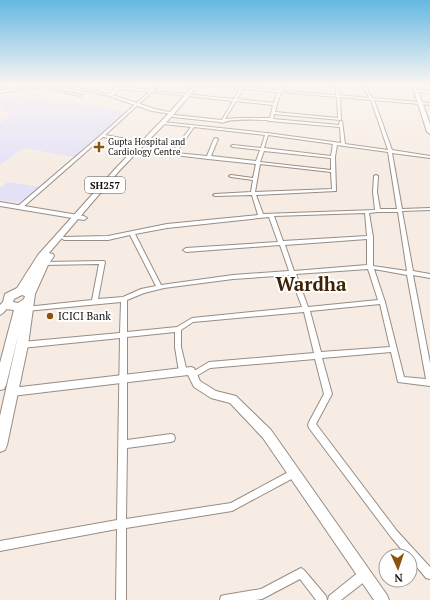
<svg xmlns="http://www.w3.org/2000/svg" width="430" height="600" font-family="'PT Serif',serif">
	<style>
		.education { fill: #e4e1f7 }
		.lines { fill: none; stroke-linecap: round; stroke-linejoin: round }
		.minor-casing { stroke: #978d85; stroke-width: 2 }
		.tertiary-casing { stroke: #978d85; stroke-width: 2 }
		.secondary-casing { stroke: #978d85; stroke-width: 2 }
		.primary-casing { stroke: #978d85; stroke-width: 2 }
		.minor { fill: #fff; fill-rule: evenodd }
		.tertiary { fill: #fff; fill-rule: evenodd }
		.secondary { fill: #fff; fill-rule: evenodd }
		.primary { fill: #fff; fill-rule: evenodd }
		.poi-dot { fill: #8d520e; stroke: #fff; stroke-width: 1.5 }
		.labels { text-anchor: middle; stroke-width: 4; stroke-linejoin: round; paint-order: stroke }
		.far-poi-label { font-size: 9px; fill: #14110e; stroke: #fff; text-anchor: start }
		.shield { fill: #fff; stroke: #5a5856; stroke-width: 1 }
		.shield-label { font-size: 10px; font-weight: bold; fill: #14110e }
		.poi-label { font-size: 11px; fill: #14110e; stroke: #fff; text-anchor: start }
		.town-label { font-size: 19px; font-weight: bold; fill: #3f2204; stroke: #fff }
	</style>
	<rect width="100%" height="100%" fill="#f6ece3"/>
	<g class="education">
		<polygon points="20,96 29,99 65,101 125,111 92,142 75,157 24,148 0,165 0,123 12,115 9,115 0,105 0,98"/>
		<polygon points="8,182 41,187 22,203 0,200 0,188"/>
	</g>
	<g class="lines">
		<defs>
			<g id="minor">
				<polygon points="0,85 9,90 53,85 53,86 46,87 82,95 80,96 42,87 0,93 0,91 6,90 0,86"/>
				<polygon points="61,85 64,85 112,95 110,96 62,86"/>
				<path d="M 157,85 L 159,85 L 153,91 L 234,99 L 240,89 L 203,85 L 210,85 L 279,90 L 282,85 L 284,85 L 282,91 L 336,95 L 336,85 L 338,85 L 339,95 L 369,98 L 363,85 L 365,85 L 372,98 L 430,103 L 430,105 L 374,100 L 392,150 L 430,156 L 430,158 L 392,153 L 402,209 L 430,208 L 430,210 L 402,211 L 413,271 L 430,274 L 430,278 L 413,275 L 430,363 L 430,386 L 398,382 L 391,352 L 322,358 L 332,394 L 316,424 L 397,531 L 430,567 L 430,579 L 426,578 L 410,559 L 410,556 L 407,556 L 391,537 L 309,428 L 308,425 L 309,422 L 324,394 L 315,359 L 210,368 L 193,378 L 191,377 L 189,375 L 191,373 L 209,362 L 314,353 L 304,312 L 193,322 L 181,330 L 181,347 L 187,372 L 185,374 L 183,375 L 181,374 L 179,372 L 175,347 L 175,332 L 127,337 L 127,440 L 171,434 L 174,435 L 175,438 L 174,441 L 171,442 L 127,448 L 126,519 L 231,503 L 294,469 L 297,470 L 298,473 L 297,476 L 232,511 L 126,528 L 126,600 L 116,600 L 117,529 L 0,551 L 0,541 L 117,520 L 120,338 L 22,348 L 20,347 L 19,345 L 20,343 L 22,342 L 120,333 L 121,302 L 26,311 L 24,311 L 23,309 L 24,307 L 26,307 L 92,300 L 99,264 L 42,265 L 41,264 L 44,262 L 104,261 L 105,262 L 98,299 L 123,297 L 141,289 L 156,286 L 130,235 L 108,240 L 64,240 L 61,238 L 62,237 L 108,236 L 167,224 L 258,215 L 252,195 L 215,196 L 213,195 L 215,194 L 251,192 L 253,180 L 231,177 L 229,176 L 231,175 L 253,178 L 256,164 L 208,159 L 141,151 L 141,149 L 142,149 L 172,152 L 191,127 L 163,124 L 162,124 L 162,122 L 267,133 L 341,143 L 340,127 L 269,121 L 267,120 C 256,120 231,118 222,123 L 220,122 L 173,117 L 172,116 L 174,115 L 222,120 L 233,101 L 152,92 L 105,135 L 143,142 L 145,143 L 144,144 L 103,137 L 22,208 L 18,208 L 18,206 L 101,135 L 149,92 L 118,89 L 117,87 L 150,90 ZM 243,89 L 278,92 L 274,103 L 237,99 ZM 281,92 L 337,97 L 338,118 L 275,112 L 277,104 ZM 340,97 L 371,100 L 388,150 L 345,144 L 342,121 L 340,121 L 339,125 L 273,119 L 274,114 L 341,120 ZM 236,101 L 273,105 L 270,118 L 238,118 L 225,119 ZM 194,127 L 265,135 L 261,148 L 233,145 L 231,146 L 233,147 L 260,150 L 256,161 L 211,156 L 218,139 L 216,138 L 214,139 L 207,156 L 176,153 ZM 268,135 L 333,144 L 331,156 L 264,148 ZM 337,145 L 388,152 L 397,209 L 380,209 L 377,192 L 378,176 L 376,175 L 374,176 L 373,192 L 375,210 L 263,214 L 256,195 L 336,191 L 335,157 ZM 264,151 L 331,158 L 331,170 L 260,162 ZM 260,164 L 331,172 L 332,189 L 255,192 ZM 378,212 L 398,212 L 407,271 L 373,266 L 373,237 L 369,213 ZM 365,213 L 367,236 L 283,241 L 274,216 ZM 269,217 L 278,242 L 186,248 L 183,250 L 186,252 L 280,245 L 289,271 L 233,275 L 161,285 L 135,234 L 167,228 ZM 367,239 L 367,265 L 294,271 L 285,245 ZM 368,269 L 378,300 L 308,307 L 296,274 ZM 374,269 L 407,275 L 426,379 L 404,377 L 385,302 ZM 290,275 L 302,307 L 192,318 L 177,327 L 127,332 L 127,300 L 144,293 L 164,288 L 233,279 ZM 380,304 L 390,347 L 321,352 L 310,311 Z"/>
				<polygon points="415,90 430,91 430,93 416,92"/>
				<polygon points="301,568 304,570 326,596 327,600 316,600 300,579 262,599 256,600 220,600 221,596 225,595 261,589"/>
				<polygon points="364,570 368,571 369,575 368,579 341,600 328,600 329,596 360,571"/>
			</g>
			<g id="tertiary">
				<polygon points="120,85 124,85 113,95 155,109 174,113 172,114 152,111 109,96 109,94"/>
				<polygon points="0,202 84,216 87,218 84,220 0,206"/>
				<polygon points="191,367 194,368 200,381 216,391 236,396 271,430 387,595 389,600 374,600 263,438 230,403 211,398 194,387 188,375 12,396 9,395 7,392 9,389 12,388"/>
			</g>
			<g id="secondary">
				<polygon points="412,85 416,85 430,124 430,134 427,132"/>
				<polygon points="8,299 13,302 3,313 0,315 0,305 5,300"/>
			</g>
			<path id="primary" d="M 194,85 L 198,85 L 174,114 L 120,170 L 49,253 L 53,254 L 54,256 L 48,265 L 35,294 L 28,345 L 7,445 L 5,450 L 0,452 L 0,416 L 18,336 L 6,385 L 4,389 L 0,390 L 0,363 L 14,310 L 6,309 L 3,302 L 5,294 L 17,288 L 38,255 L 116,168 L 170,112 ZM 22,295 L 25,296 L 24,299 L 18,303 L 13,302 L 14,299 Z"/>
		</defs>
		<use href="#minor" class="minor-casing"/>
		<use href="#tertiary" class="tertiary-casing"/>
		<use href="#secondary" class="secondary-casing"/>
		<use href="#primary" class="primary-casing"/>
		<use href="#minor" class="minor"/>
		<use href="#tertiary" class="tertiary"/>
		<use href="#secondary" class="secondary"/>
		<use href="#primary" class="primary"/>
	</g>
	<linearGradient id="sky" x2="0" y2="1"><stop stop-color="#65b8e3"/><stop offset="0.5" stop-color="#fbf6f2"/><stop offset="1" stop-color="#fbf6f2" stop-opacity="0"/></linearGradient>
	<rect width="430" height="169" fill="url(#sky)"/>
	<g class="poi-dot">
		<path d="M97 141h4v4h4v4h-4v4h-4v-4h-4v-4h4z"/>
		<circle cx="50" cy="316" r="4"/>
	</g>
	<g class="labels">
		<g class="far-poi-label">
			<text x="108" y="145">Gupta Hospital and<tspan x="108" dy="10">Cardiology Centre</tspan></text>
		</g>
		<rect class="shield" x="85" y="177" width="40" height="16" rx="3"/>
		<g class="shield-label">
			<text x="105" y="189">SH257</text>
		</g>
		<g class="poi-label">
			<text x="58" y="320">ICICI Bank</text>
		</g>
		<g class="town-label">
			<text x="311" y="291">Wardha</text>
		</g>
	</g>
	<g transform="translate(398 568) rotate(177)"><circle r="19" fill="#ffffff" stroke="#a1a09f"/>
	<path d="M0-3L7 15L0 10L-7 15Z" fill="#8d520e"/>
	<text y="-6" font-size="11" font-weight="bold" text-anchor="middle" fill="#14110e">N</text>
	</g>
</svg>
